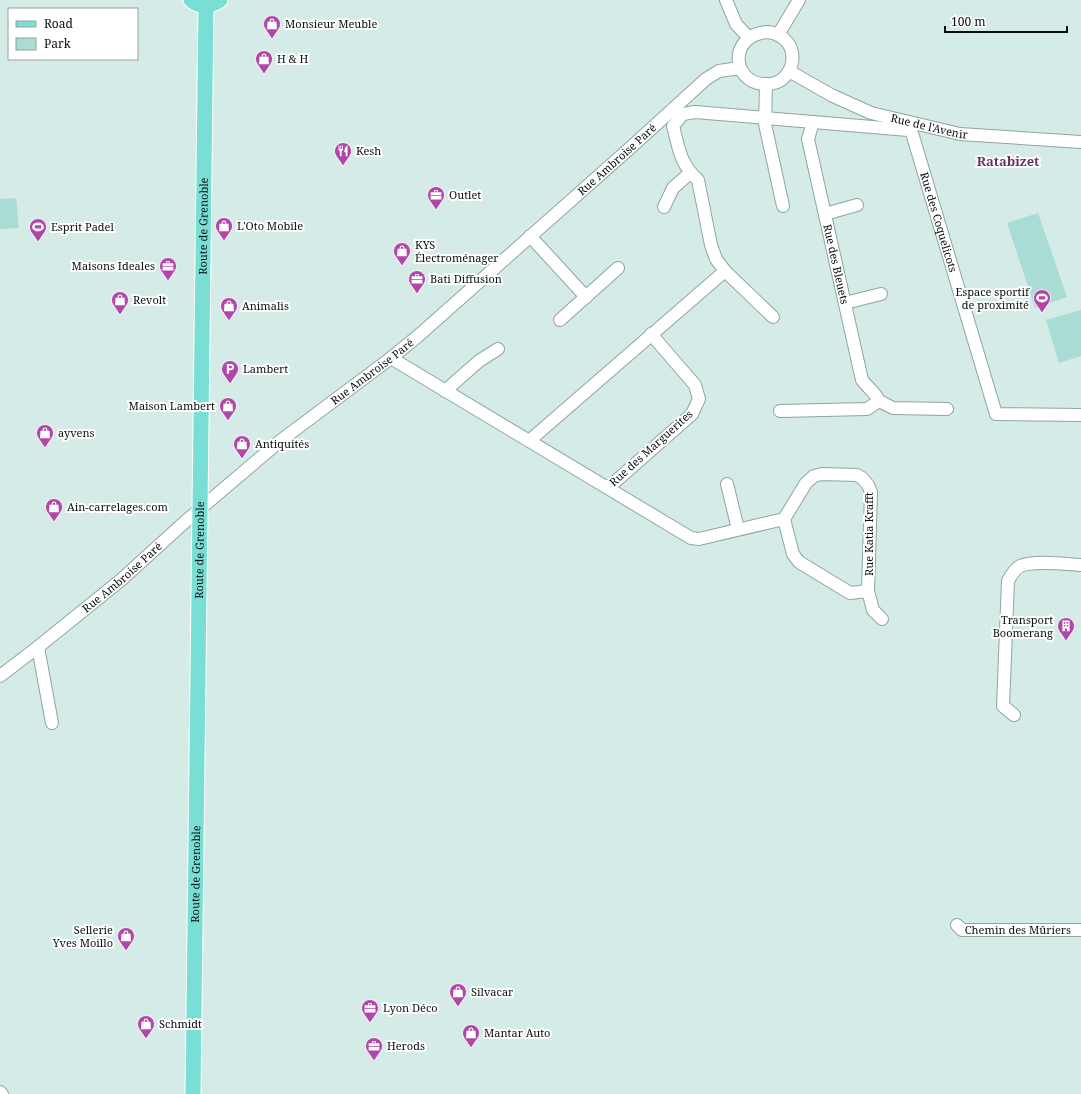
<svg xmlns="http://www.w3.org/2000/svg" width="1081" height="1094" font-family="'Noto Serif',serif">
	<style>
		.green { fill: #a9dcd4 }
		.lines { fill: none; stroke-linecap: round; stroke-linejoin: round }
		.minor-casing { stroke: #8fa5a1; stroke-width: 14 }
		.major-casing { stroke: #fff; stroke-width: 17 }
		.minor { stroke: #fff; stroke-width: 12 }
		.major { stroke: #79dfd5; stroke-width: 15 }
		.labels { text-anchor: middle; stroke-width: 4; stroke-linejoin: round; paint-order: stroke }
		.poi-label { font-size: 11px; fill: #070f0d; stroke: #fff; text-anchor: start }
		.street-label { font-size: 11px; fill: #070f0d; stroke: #fff }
		.quarter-label { font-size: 13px; font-weight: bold; fill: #673262; stroke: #fff }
	</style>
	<rect width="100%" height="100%" fill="#d4ebe7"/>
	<g class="green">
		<polygon points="16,198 19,228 0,229 0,199"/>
		<polygon points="1038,213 1067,297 1035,308 1007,223"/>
		<polygon points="1081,310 1081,356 1059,363 1046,320"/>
	</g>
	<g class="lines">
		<defs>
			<g id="minor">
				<polyline points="726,0 736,24 749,38"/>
				<path d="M 768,32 C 805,37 797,87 764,84 C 730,82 729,34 768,32 Z"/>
				<polyline points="778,35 799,0"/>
				<path id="s1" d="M 789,71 L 831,95 L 871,113 L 960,134 L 1081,142"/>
				<polyline points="766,84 765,124 783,206"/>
				<path id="s2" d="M 813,122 L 808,139 L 862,380 C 868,388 875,392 879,401"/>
				<polyline points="664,207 673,188 690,173"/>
				<polyline points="825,214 857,205"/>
				<polyline points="530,236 586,297"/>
				<polyline points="845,303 881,294"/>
				<path id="s3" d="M 773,317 L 725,271 L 716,259 L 711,245 L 698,180 C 680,164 679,149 673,126 L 683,114 L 695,112 L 908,130 L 912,133 L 996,414 L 1081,415"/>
				<polyline points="560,320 618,268"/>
				<polyline points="391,358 691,538 699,539 784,519 793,554 799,562 850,593 868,591"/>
				<polyline points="445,391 479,361 498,349"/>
				<polyline points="780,411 867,409 879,401 893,408 947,409"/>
				<polyline points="529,441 725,271"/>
				<polyline points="727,484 738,529"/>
				<polyline points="608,488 692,414 699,399 695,385 651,334"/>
				<polyline points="784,519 806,483 814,476 822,474 857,475 862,478 868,485 871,492 868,591 873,610 882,619"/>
				<polyline points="38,647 52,723"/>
				<path id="s4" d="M 0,676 L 38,647 L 121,580 L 187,520 L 280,441 L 391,358 L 418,336 L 629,149 L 706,79 L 719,71 L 740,68"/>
				<path d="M 1014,715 L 1003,706 L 1008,581 C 1011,575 1014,570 1020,566 C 1033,560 1066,564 1081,565"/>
				<path id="s5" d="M 957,925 L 962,930 L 1081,930"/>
				<polyline points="0,1092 2,1094"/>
			</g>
			<g id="major">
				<path d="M 191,0 C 200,8 211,6 220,0"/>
				<path id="s6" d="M 193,1094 L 206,5"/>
			</g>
		</defs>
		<use href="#minor" class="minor-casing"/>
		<use href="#major" class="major-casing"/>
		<use href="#minor" class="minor"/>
		<use href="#major" class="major"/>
	</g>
	<defs>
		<symbol id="shop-pin" viewBox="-11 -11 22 30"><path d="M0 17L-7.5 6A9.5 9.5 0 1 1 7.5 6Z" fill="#b147a8" stroke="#fff"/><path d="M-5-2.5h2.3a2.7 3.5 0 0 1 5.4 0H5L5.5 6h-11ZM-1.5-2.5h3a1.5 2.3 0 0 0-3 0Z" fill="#fff"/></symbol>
		<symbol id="restaurant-pin" viewBox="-11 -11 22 30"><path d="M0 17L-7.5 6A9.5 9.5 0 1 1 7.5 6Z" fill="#b147a8" stroke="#fff"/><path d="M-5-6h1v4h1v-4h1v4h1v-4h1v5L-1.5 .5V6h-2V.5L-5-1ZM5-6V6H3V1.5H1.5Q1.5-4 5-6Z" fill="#fff"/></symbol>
		<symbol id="office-pin" viewBox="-11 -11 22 30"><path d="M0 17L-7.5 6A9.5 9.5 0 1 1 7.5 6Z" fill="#b147a8" stroke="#fff"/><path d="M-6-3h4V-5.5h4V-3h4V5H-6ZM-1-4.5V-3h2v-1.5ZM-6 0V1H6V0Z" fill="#fff"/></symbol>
		<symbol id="stadium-pin" viewBox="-11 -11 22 30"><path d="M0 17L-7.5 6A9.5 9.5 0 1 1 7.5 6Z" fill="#b147a8" stroke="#fff"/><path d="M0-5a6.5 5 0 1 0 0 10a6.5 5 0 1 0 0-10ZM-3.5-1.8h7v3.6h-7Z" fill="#fff"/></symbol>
		<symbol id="parking-pin" viewBox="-11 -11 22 30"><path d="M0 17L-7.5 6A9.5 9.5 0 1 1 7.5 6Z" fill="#b147a8" stroke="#fff"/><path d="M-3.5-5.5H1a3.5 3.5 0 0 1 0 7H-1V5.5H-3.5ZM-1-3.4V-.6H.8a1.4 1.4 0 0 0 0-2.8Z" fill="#fff"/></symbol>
		<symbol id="building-pin" viewBox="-11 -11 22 30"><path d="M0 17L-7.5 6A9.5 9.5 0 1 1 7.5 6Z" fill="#b147a8" stroke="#fff"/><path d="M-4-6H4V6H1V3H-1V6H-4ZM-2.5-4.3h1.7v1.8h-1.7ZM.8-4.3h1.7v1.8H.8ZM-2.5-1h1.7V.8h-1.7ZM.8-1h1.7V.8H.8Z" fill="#fff"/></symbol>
	</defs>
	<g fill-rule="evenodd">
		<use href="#shop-pin" x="262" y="14" width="20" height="27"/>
		<use href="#shop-pin" x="254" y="49" width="20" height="27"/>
		<use href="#restaurant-pin" x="333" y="141" width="20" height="27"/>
		<use href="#office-pin" x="426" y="185" width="20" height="27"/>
		<use href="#shop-pin" x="214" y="216" width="20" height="27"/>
		<use href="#stadium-pin" x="28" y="217" width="20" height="27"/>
		<use href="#shop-pin" x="392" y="241" width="20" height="27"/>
		<use href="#office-pin" x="158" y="256" width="20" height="27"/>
		<use href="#office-pin" x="407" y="269" width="20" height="27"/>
		<use href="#stadium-pin" x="1032" y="288" width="20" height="27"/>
		<use href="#shop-pin" x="110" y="290" width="20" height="27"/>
		<use href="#shop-pin" x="219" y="296" width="20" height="27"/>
		<use href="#parking-pin" x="220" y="359" width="20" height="27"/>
		<use href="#shop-pin" x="218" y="396" width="20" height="27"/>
		<use href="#shop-pin" x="35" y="423" width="20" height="27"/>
		<use href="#shop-pin" x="232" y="434" width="20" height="27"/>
		<use href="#shop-pin" x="44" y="497" width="20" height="27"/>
		<use href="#building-pin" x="1056" y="616" width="20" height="27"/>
		<use href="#shop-pin" x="116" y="926" width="20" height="27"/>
		<use href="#shop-pin" x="448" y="982" width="20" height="27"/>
		<use href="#office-pin" x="360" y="998" width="20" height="27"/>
		<use href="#shop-pin" x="136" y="1014" width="20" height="27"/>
		<use href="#shop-pin" x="461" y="1023" width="20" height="27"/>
		<use href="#office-pin" x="364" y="1036" width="20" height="27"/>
	</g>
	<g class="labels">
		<g class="poi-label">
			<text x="285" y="28">Monsieur Meuble</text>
			<text x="277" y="63">H &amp; H</text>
			<text x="356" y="155">Kesh</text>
			<text x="449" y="199">Outlet</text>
			<text x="237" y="230">L'Oto Mobile</text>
			<text x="51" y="231">Esprit Padel</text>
			<text x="415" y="249">KYS<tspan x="415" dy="13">Électroménager</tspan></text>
			<text x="155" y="270" text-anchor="end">Maisons Ideales</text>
			<text x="430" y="283">Bati Diffusion</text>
			<text x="1029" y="296" text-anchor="end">Espace sportif<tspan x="1029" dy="13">de proximité</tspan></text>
			<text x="133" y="304">Revolt</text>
			<text x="242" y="310">Animalis</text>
			<text x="243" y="373">Lambert</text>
			<text x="215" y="410" text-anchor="end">Maison Lambert</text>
			<text x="58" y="437">ayvens</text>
			<text x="255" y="448">Antiquités</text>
			<text x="67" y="511">Ain-carrelages.com</text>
			<text x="1053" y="624" text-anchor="end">Transport<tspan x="1053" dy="13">Boomerang</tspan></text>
			<text x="113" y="934" text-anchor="end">Sellerie<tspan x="113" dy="13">Yves Moillo</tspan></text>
			<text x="471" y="996">Silvacar</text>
			<text x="383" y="1012">Lyon Déco</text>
			<text x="159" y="1028">Schmidt</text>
			<text x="484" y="1037">Mantar Auto</text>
			<text x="387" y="1050">Herods</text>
		</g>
		<g class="street-label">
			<text dy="4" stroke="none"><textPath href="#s1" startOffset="152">Rue de l'Avenir</textPath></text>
			<text dy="4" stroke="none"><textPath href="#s4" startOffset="805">Rue Ambroise Paré</textPath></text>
			<text dy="4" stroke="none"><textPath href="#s3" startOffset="563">Rue des Coquelicots</textPath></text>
			<text dy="4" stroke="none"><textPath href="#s6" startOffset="868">Route de Grenoble</textPath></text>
			<text dy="4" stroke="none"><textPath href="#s2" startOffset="146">Rue des Bleuets</textPath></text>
			<text dy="4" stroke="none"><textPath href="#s4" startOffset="481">Rue Ambroise Paré</textPath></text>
			<text transform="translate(651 448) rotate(-42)" y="4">Rue des Marguerites</text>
			<text transform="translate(869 534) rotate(-90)" y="4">Rue Katia Krafft</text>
			<text dy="4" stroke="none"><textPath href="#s6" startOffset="544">Route de Grenoble</textPath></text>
			<text dy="4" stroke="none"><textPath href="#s4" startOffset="157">Rue Ambroise Paré</textPath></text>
			<text dy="4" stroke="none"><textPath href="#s6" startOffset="220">Route de Grenoble</textPath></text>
			<text dy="4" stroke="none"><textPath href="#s5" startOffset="63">Chemin des Mûriers</textPath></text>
		</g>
		<g class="quarter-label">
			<text x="1008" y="166">Ratabizet</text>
		</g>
	</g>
	<rect x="8" y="8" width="130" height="52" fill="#ffffff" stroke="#9c9f9e"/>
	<rect x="16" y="21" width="20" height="6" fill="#79dfd5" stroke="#9c9f9e"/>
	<text x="44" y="28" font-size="12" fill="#070f0d">Road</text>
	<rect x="16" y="38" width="20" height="12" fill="#a9dcd4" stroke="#9c9f9e"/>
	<text x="44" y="48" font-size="12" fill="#070f0d">Park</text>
	<path d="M945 26v6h122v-6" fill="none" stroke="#070f0d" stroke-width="2"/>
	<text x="951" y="26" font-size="12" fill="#070f0d" stroke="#ffffff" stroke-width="3" paint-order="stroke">100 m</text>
</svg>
